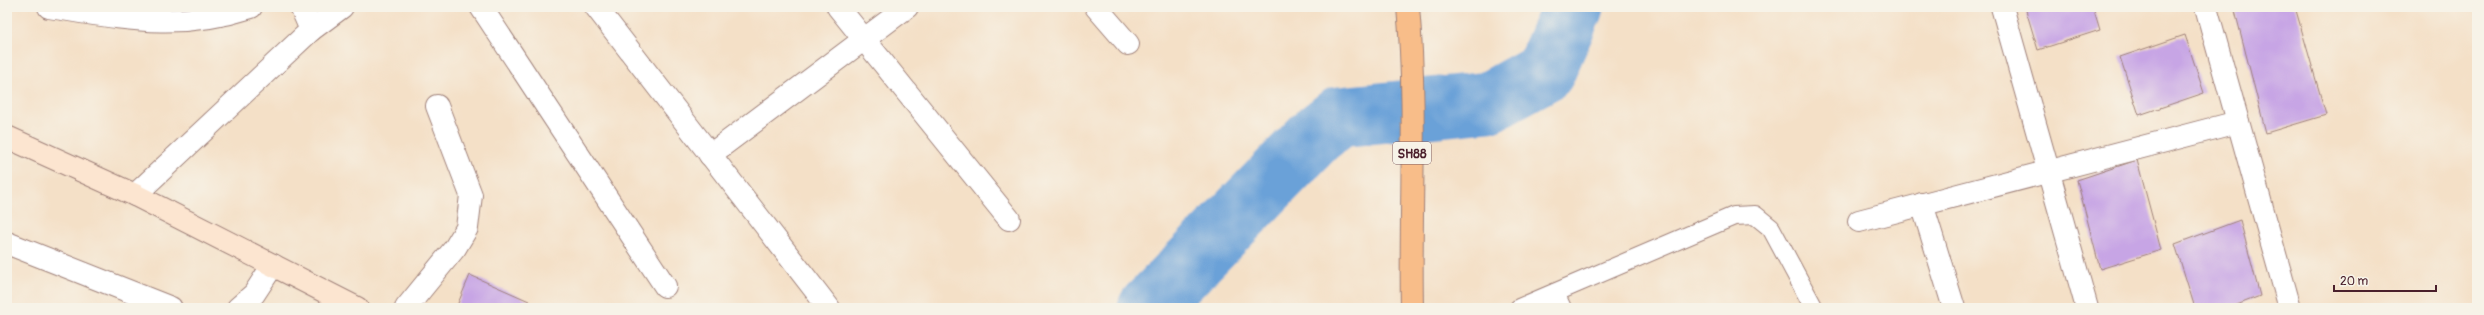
<svg xmlns="http://www.w3.org/2000/svg" width="2484" height="315" font-family="Pangolin,sans-serif">
	<style>
		.lines { fill: none; stroke-linecap: round; stroke-linejoin: round }
		.river { stroke: #6aa1d8; stroke-width: 61 }
		.building { fill: #c7a5e5 }
		.service-casing { stroke: #9f8079; stroke-width: 20 }
		.minor-casing { stroke: #9f8079; stroke-width: 24 }
		.secondary-casing { stroke: #9f8079; stroke-width: 24 }
		.primary-casing { stroke: #9f8079; stroke-width: 24 }
		.service { stroke: #fff; stroke-width: 18 }
		.minor { stroke: #fff; stroke-width: 22 }
		.secondary { stroke: #fce5d0; stroke-width: 22 }
		.primary { stroke: #f8bd89; stroke-width: 22 }
		.labels { text-anchor: middle; stroke-width: 4; stroke-linejoin: round; paint-order: stroke }
		.shield { fill: #f7f3e8; stroke: #7e5f64; stroke-width: 1 }
		.shield-label { font-size: 13px; font-weight: bold; fill: #4a1f2b }
	</style>
	<rect width="100%" height="100%" fill="#f7f3e8"/>
	<filter id="ink" filterUnits="userSpaceOnUse"><feTurbulence type="fractalNoise" baseFrequency=".025" numOctaves="2"/><feDisplacementMap in="SourceGraphic" scale="8" xChannelSelector="R" yChannelSelector="G"/><feConvolveMatrix kernelMatrix="1 2 1 2 8 2 1 2 1" color-interpolation-filters="sRGB"/></filter>
	<filter id="wash" filterUnits="userSpaceOnUse"><feTurbulence type="fractalNoise" baseFrequency=".012" numOctaves="4" result="noise"/><feDisplacementMap in="SourceGraphic" scale="16" xChannelSelector="R" yChannelSelector="G"/><feGaussianBlur stdDeviation="0.9" result="paint"/><feColorMatrix in="noise" values="0 0 0 0 0 0 0 0 0 0 0 0 0 0 0 0 0 1.4 0 .05"/><feComposite in="paint" operator="in"/></filter>
	<g filter="url(#wash)">
		<rect width="100%" height="100%" fill="#f4e0c7"/>
		<g class="lines">
			<polyline class="river" points="1148,308 1316,135 1339,117 1489,102 1545,71 1573,7"/>
		</g>
		<g id="blocks">
			<g class="building">
				<polygon points="2025,7 2093,7 2100,30 2038,50"/>
				<polygon points="2234,7 2295,7 2326,115 2266,133"/>
				<polygon points="2185,35 2204,93 2139,115 2120,57"/>
				<polygon points="2137,160 2161,250 2100,269 2077,180"/>
				<polygon points="2240,220 2260,296 2229,308 2195,308 2175,244"/>
				<polygon points="470,275 529,301 526,308 456,308"/>
			</g>
		</g>
	</g>
	<g filter="url(#ink)">
		<use href="#blocks" fill-opacity="0" stroke="#9f8079" stroke-width="1"/>
		<g class="lines">
			<defs>
				<g id="service">
					<polyline points="1555,293 1562,308"/>
					<polyline points="1519,308 1734,216 1755,215 1771,228 1814,308"/>
				</g>
				<g id="minor">
					<path d="M 49,7 C 123,18 177,31 251,7"/>
					<polyline points="301,7 311,30"/>
					<polyline points="481,7 665,286"/>
					<polyline points="596,7 829,308"/>
					<polyline points="838,7 1009,219"/>
					<polyline points="1096,7 1128,44"/>
					<polyline points="2002,7 2087,308"/>
					<polyline points="2206,7 2290,308"/>
					<polyline points="710,155 907,7"/>
					<polyline points="135,195 311,30 342,7"/>
					<polyline points="1922,204 1954,308"/>
					<polyline points="1859,221 2238,122"/>
					<polyline points="7,243 171,308"/>
					<polyline points="238,308 254,294 273,265"/>
					<polyline points="406,308 455,248 467,228 471,195 437,106"/>
				</g>
				<polyline id="secondary" points="7,137 135,195 357,308"/>
				<path id="primary" d="M 1408,7 C 1417,107 1410,208 1412,308"/>
			</defs>
			<use href="#service" class="service-casing"/>
			<use href="#minor" class="minor-casing"/>
			<use href="#secondary" class="secondary-casing"/>
			<use href="#primary" class="primary-casing"/>
			<use href="#service" class="service"/>
			<use href="#minor" class="minor"/>
			<use href="#secondary" class="secondary"/>
			<use href="#primary" class="primary"/>
		</g>
	</g>
	<g class="labels">
		<rect class="shield" x="1393" y="142" width="38" height="22" rx="3"/>
		<g class="shield-label">
			<text x="1412" y="158">SH88</text>
		</g>
	</g>
	<rect width="2484" height="315" fill="none" stroke="#f7f3e8" stroke-width="24"/>
	<path d="M2334 285v6h102v-6" fill="none" stroke="#4a1f2b" stroke-width="2"/>
	<text x="2340" y="285" font-size="12" fill="#4a1f2b" stroke="#f7f3e8" stroke-width="3" paint-order="stroke">20 m</text>
</svg>
